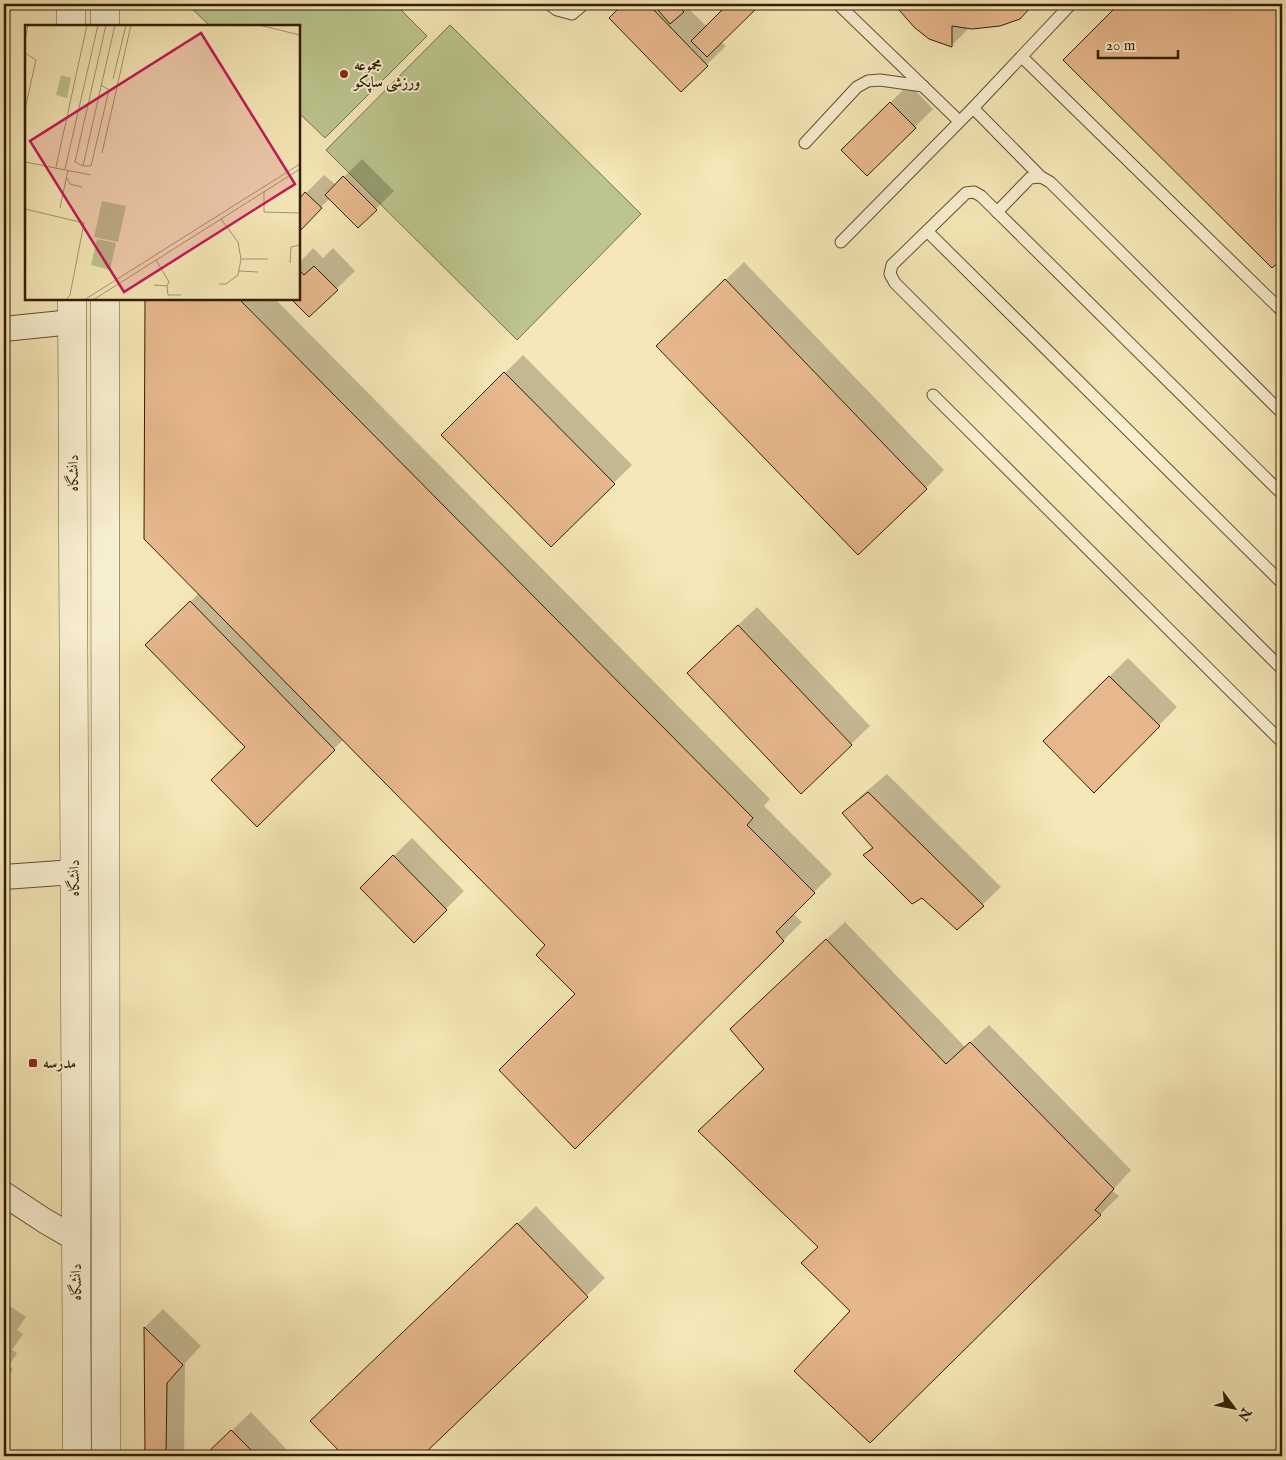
<svg xmlns="http://www.w3.org/2000/svg" width="1286" height="1460" font-family="'IM FELL English',Amiri,serif">
	<style>
		.green { fill: #bcc58e; stroke: #777147 }
		.shadow { fill: #0003 }
		.building { fill: #e7b88d; stroke: #321d00 }
		.lines { fill: none; stroke-linecap: round; stroke-linejoin: round }
		.service-casing { stroke: #63502e; stroke-width: 13 }
		.minor-casing { stroke: #63502e; stroke-width: 26 }
		.tertiary-casing { stroke: #63502e; stroke-width: 29 }
		.service { stroke: #f8efd0; stroke-width: 11 }
		.minor { stroke: #f8efd0; stroke-width: 24 }
		.tertiary { stroke: #f8efd0; stroke-width: 28 }
		.poi-dot { fill: #8f2418; stroke: #f8efd0; stroke-width: 2 }
		.labels { text-anchor: middle; stroke-width: 4; stroke-linejoin: round; paint-order: stroke }
		.poi-label { font-size: 15px; font-weight: bold; fill: #321d00; stroke: #f8efd0; text-anchor: start }
		.street-label { font-size: 15px; fill: #321d00; stroke: #f8efd0 }
		.inset-road { fill: none; stroke: #a7966e; stroke-width: 1 }
		.view { fill: #c2185b; fill-opacity: 0.15; stroke: #c2185b; stroke-width: 2.5 }
		.inset-edge { fill: none; stroke: #321d00; stroke-width: 2.5 }
	</style>
	<rect width="100%" height="100%" fill="#f5e7b7"/>
	<filter id="stains"><feTurbulence type="fractalNoise" baseFrequency=".004" numOctaves="4"/><feColorMatrix values="0 0 0 0 .2 0 0 0 0 .09 0 0 0 0 .02 0 0 0 .5 -.17"/></filter>
	<radialGradient id="worn" r=".72"><stop offset=".6" stop-color="#630" stop-opacity="0"/><stop offset="1" stop-color="#630" stop-opacity=".3"/></radialGradient>
	<g class="green">
		<polygon points="187,4 395,4 427,36 325,138 299,113 299,26 210,26"/>
		<polygon points="450,25 641,214 517,340 326,150"/>
	</g>
	<g class="shadow">
		<polygon points="625,4 690,4 687,7 707,27 730,4 759,4 721,42 726,46 681,90 611,18"/>
		<polygon points="898,4 1033,4 1019,18 970,27 952,45 901,11"/>
		<polygon points="1121,4 1282,4 1282,257 1272,267 1065,60"/>
		<polygon points="909,84 933,109 867,174 843,150"/>
		<polygon points="362,159 394,191 358,227 330,198 299,230 299,200 324,175 336,185"/>
		<polygon points="313,248 323,258 333,248 355,271 309,315 293,299 299,299 299,263"/>
		<polygon points="744,262 944,470 926,488 676,328"/>
		<polygon points="147,299 275,299 770,799 764,806 832,874 793,913 802,922 576,1147 577,994 547,945 344,739 257,825 247,747 147,645 199,593 145,539"/>
		<polygon points="523,355 632,465 551,545 443,435"/>
		<polygon points="757,607 870,726 801,792 707,655"/>
		<polygon points="1128,658 1177,707 1094,791 1045,741"/>
		<polygon points="887,774 1001,887 957,929 922,897 864,855 873,846 844,813 862,795"/>
		<polygon points="412,838 464,891 414,941 361,888"/>
		<polygon points="845,922 965,1047 989,1025 1131,1170 1112,1191 1119,1196 870,1441 852,1311 819,1246 700,1131 765,1069 750,1011"/>
		<polygon points="536,1206 605,1278 420,1456 346,1456 312,1421"/>
		<polygon points="4,1302 26,1317 17,1330 23,1334 12,1350 17,1353 9,1366 13,1369 4,1383"/>
		<polygon points="163,1309 201,1346 185,1363 184,1456 146,1456 145,1327"/>
		<polygon points="251,1412 293,1456 206,1456 219,1443"/>
	</g>
	<g class="building">
		<polygon points="623,4 648,4 708,66 681,92 609,18"/>
		<polygon points="666,4 676,4 684,12 670,24 658,10"/>
		<polygon points="728,4 761,4 707,57 691,41"/>
		<polygon points="896,4 1029,4 1032,6 1020,19 1000,26 972,29 952,26 952,47 929,39 914,27 900,11"/>
		<polygon points="1119,4 1282,4 1282,259 1272,268 1063,60"/>
		<polygon points="890,102 916,128 867,176 841,150"/>
		<polygon points="343,176 377,210 358,228 325,195"/>
		<polygon points="305,192 322,208 299,232 299,199"/>
		<polygon points="314,266 338,290 309,317 291,299 299,299 299,270 304,275"/>
		<polygon points="725,279 927,489 858,555 656,346"/>
		<polygon points="145,299 239,299 753,818 747,825 815,893 776,932 784,941 575,1149 499,1070 575,994 536,955 545,945 144,539"/>
		<polygon points="504,372 615,484 551,547 441,435"/>
		<polygon points="190,601 335,750 257,827 211,780 245,747 145,645"/>
		<polygon points="738,625 852,745 801,794 687,673"/>
		<polygon points="1109,676 1160,726 1094,793 1043,741"/>
		<polygon points="868,792 984,906 957,930 922,898 912,904 863,855 873,848 842,813"/>
		<polygon points="393,855 447,910 414,943 360,888"/>
		<polygon points="826,939 946,1064 970,1042 1114,1189 1095,1210 1101,1215 870,1443 794,1371 850,1311 801,1263 818,1247 698,1131 764,1069 730,1029"/>
		<polygon points="517,1223 588,1297 422,1456 344,1456 310,1421"/>
		<polygon points="144,1327 183,1365 167,1383 166,1456 145,1456"/>
		<polygon points="4,1332 9,1336 4,1343"/>
		<polygon points="231,1430 257,1456 204,1456"/>
	</g>
	<g class="lines">
		<defs>
			<g id="service">
				<polyline points="549,4 557,10 572,14 584,4"/>
				<polyline points="838,4 959,121"/>
				<polyline points="1022,57 1282,311"/>
				<polyline points="973,108 1041,177 1050,182 1282,413"/>
				<polyline points="805,143 857,87 868,81 880,80 923,86"/>
				<polyline points="997,212 1030,178 1041,177"/>
				<polyline points="927,231 892,265 890,274 895,283 1282,669"/>
				<polyline points="841,242 973,108 1071,4"/>
				<polyline points="933,395 1282,742"/>
				<polyline points="1282,494 981,196 974,192 966,193 927,231 1282,583"/>
			</g>
			<g id="minor">
				<polyline points="4,329 72,322"/>
				<polyline points="4,877 74,872"/>
				<polyline points="4,1194 45,1221 76,1239"/>
			</g>
			<g id="tertiary">
				<polyline points="71,4 71,26"/>
				<polyline points="105,4 105,26"/>
				<polyline points="72,299 77,1456"/>
				<polyline points="105,299 106,1456"/>
			</g>
		</defs>
		<use href="#service" class="service-casing"/>
		<use href="#minor" class="minor-casing"/>
		<use href="#tertiary" class="tertiary-casing"/>
		<use href="#service" class="service"/>
		<use href="#minor" class="minor"/>
		<use href="#tertiary" class="tertiary"/>
	</g>
	<g class="poi-dot">
		<circle cx="344" cy="74" r="5"/>
		<rect x="28" y="1058" width="10" height="10" rx="2.5"/>
	</g>
	<g class="labels">
		<g class="poi-label">
			<text x="354" y="70">مجموعه<tspan x="354" dy="17">ورزشی ساپکو</tspan></text>
			<text x="43" y="1068">مدرسه</text>
		</g>
		<g class="street-label">
			<text transform="translate(73 473) rotate(-90)" y="5">دانشگاه</text>
			<text transform="translate(74 878) rotate(-90)" y="5">دانشگاه</text>
			<text transform="translate(76 1282) rotate(-90)" y="5">دانشگاه</text>
		</g>
	</g>
	<g transform="translate(25 25)">
		<rect width="275" height="275" fill="#f5e7b7"/>
		<path d="M 36,50 L 46,53 L 42,73 L 31,70 ZM 77,176 L 101,181 L 93,217 L 69,212 ZM 72,214 L 91,218 L 85,245 L 66,240 Z" fill="#bcc58e"/>
		<path class="inset-road" d="M 81,0 L 50,137 L 58,141 L 90,0M 234,0 L 275,10M 0,15 L 3,0M 0,28 L 11,35 L 0,84M 88,54 L 101,0M 77,128 L 106,0M 0,137 L 66,150M 58,141 L 66,141 L 84,65 L 76,60M 31,142 L 62,0M 40,144 L 73,0M 42,153 L 45,159 L 57,162M 239,166 L 239,187 L 275,188M 35,183 L 43,145M 0,184 L 59,198 L 45,270 L 41,275M 216,234 L 243,234M 265,238 L 266,222 L 275,220M 214,246 L 233,247M 194,259 L 201,259 L 213,250 L 216,234 L 213,217 L 196,194M 129,260 L 142,261 L 144,257 L 131,235M 142,261 L 143,270 L 156,270M 59,275 L 275,139M 68,275 L 275,144"/>
		<path class="view" d="M 176,8 L 270,159 L 99,267 L 5,116 Z"/>
		<rect width="275" height="275" class="inset-edge"/>
	</g>
	<rect width="1286" height="1460" fill="none" stroke="#f5e7b7" stroke-width="20"/>
	<rect x="5" y="5" width="1276" height="1450" fill="none" stroke="#321d00" stroke-width="2.5"/>
	<rect x="10" y="10" width="1266" height="1440" fill="none" stroke="#321d00"/>
	<g transform="translate(1234 1408) rotate(122)" stroke="#f8efd0" stroke-width="4" paint-order="stroke">
	<path d="M0-4L9 19L0 12L-9 19Z" fill="#321d00"/>
	<text y="-8" font-size="14" font-weight="bold" text-anchor="middle" fill="#321d00">N</text>
	</g>
	<path d="M1098 50v8h80v-8" fill="none" stroke="#321d00" stroke-width="2.5"/>
	<text x="1106" y="50" font-size="15" fill="#321d00" stroke="#f8efd0" stroke-width="4" paint-order="stroke">20 m</text>
	<rect width="100%" height="100%" filter="url(#stains)"/>
	<rect width="100%" height="100%" fill="url(#worn)"/>
</svg>
